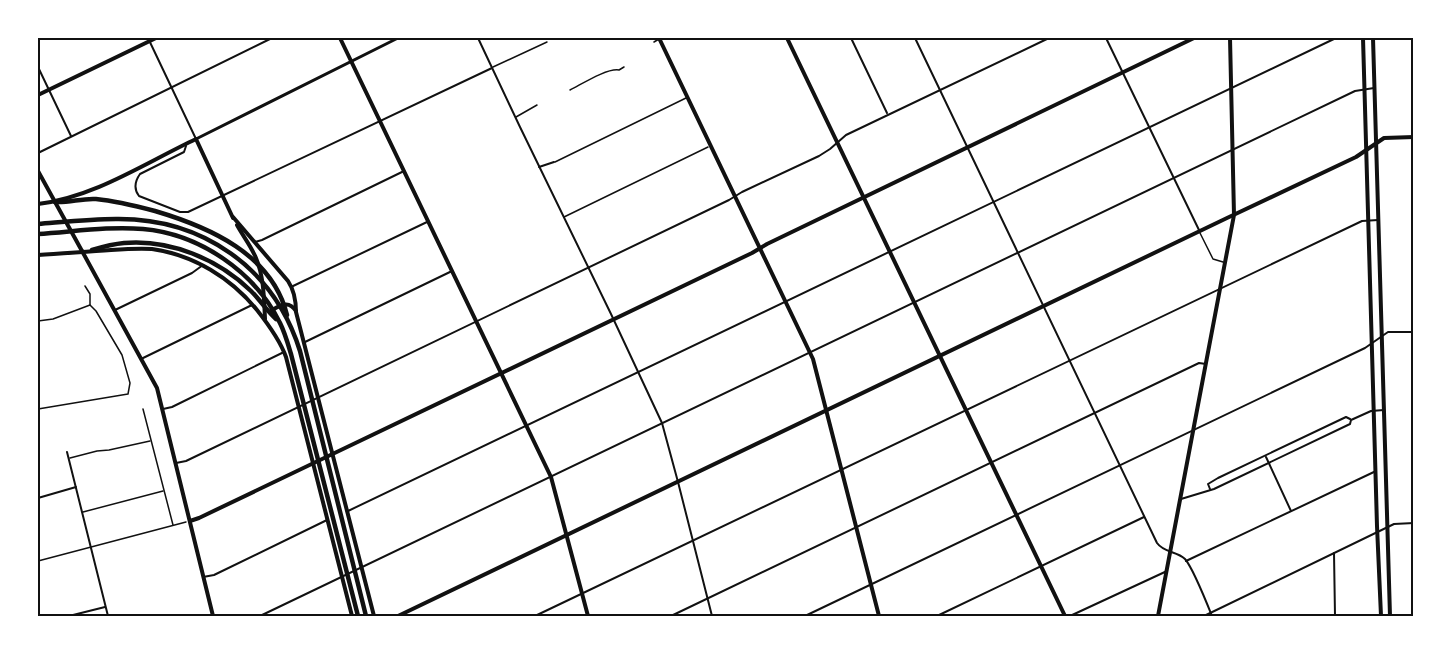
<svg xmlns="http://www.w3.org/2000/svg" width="1451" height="654" font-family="Quicksand,sans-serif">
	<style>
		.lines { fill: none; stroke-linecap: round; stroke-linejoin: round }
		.service { stroke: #111; stroke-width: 1.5 }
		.pedestrian { stroke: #111; stroke-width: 1.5 }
		.minor { stroke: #111; stroke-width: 2 }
		.tertiary { stroke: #111; stroke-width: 3 }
		.secondary { stroke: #111; stroke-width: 4 }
		.primary { stroke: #111; stroke-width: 4 }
		.motorway { stroke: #111; stroke-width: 4.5 }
		.neatline { fill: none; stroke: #111; stroke-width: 2 }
	</style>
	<rect width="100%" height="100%" fill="#fff"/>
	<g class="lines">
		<g class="service">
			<polyline points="654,42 659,39"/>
			<polyline points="493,67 547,42"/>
			<path d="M 570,90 C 582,84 607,68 619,70 L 624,67"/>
			<polyline points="516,117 537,105"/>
			<polyline points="555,162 686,98"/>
			<polyline points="564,217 708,147"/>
			<polyline points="38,321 53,319 90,305"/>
			<polyline points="38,409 128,394 130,383 122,355 96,311 90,305 90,294 85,286"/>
			<polyline points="143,409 173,525"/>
			<polyline points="70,458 97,451 109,450 150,441"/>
			<polyline points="83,512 163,491"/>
			<polyline points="38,561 186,522"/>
		</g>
		<polyline class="pedestrian" points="1200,233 1213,259 1223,262"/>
		<g class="minor">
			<polyline points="148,38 196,139"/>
			<polyline points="478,38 520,127 611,314 662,423 678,482 712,616"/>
			<polyline points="851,38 887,113"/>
			<path d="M 915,38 L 1157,543 C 1164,553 1177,551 1185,559 C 1192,567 1208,606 1212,616"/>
			<polyline points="1106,38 1199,230"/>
			<polyline points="38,67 71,136"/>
			<path d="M 186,146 L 184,152 L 140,174 C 135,181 133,188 139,196 L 180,212 L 188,212 L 492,68"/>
			<polyline points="38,153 272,38"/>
			<polyline points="539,167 554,162"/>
			<polyline points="255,242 262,240 404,171"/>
			<polyline points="291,287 427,222"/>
			<polyline points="115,310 192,273 203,265"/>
			<polyline points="305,342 452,271"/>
			<polyline points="141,359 252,305"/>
			<polyline points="163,409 172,407 284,352"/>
			<polyline points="67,452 108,616"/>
			<polyline points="1266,457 1291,511"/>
			<polyline points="176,463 186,461 729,200 742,192 819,156 830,149 846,135 1049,38"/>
			<polyline points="1210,489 1208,484 1218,478 1346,417 1350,419"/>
			<polyline points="38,498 76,487"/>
			<polyline points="1181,499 1214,489 1350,424 1351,420 1371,411 1384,410"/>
			<polyline points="348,511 1336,38"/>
			<polyline points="1334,553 1335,616"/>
			<polyline points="1186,561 1376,471"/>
			<polyline points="203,577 214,575 327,520"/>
			<polyline points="69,616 105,607"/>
			<polyline points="260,616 1355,91 1374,88"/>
			<polyline points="535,616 1362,221 1378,220"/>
			<polyline points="671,616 1199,363 1206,364"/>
			<polyline points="805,616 1365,348 1388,332 1414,332"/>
			<polyline points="937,616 1144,517"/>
			<polyline points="1070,616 1167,571"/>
			<polyline points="1204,616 1394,524 1414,523"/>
		</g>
		<polyline class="tertiary" points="196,139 398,38"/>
		<g class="secondary">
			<polyline points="659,38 813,359 879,616"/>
			<polyline points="787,38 1065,616"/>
			<polyline points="38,95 156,38"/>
			<path d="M 38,204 C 95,197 145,163 196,139 L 233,218"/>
			<path d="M 233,217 L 288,281 C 294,290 296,301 296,312 L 374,616"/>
			<path d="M 237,225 C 243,236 251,246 256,258 C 264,277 264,299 265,319"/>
			<polyline points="82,251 157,388 213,616"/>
			<path d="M 38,255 C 62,253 86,252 111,250 C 125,249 139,248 152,249 C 194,255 231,278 257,310 C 268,324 280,340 286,357 L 352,616"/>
			<path d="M 272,310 C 281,305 289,300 296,311"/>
			<polyline points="190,521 199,518 752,253 767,244 1194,38"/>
			<polyline points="398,616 1227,218 1356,157 1384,138 1414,137"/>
			<polyline points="1158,616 1234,215 1230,38"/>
		</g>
		<g class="primary">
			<polyline points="340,38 551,477 588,616"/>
			<polyline points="1363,38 1377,526 1381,616"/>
			<polyline points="1373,38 1390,616"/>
			<polyline points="38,171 82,251"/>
		</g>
		<g class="motorway">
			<path d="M 55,202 C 69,203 82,198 96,199 C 116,201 136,206 155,211 C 209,227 272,254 287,315"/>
			<path d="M 38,224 C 63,222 90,219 116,219 C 203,218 274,268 300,351 L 366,616"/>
			<path d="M 38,234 C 72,232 108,226 143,229 C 200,234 255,272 280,323 C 285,333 288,344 291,354 L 358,616"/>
			<path d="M 92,250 C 102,247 113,244 124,243 C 170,239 218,259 251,291 C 260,300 267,311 276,319"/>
		</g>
	</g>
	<rect width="1451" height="654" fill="none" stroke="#ffffff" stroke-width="78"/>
	<rect x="39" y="39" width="1373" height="576" class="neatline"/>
</svg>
